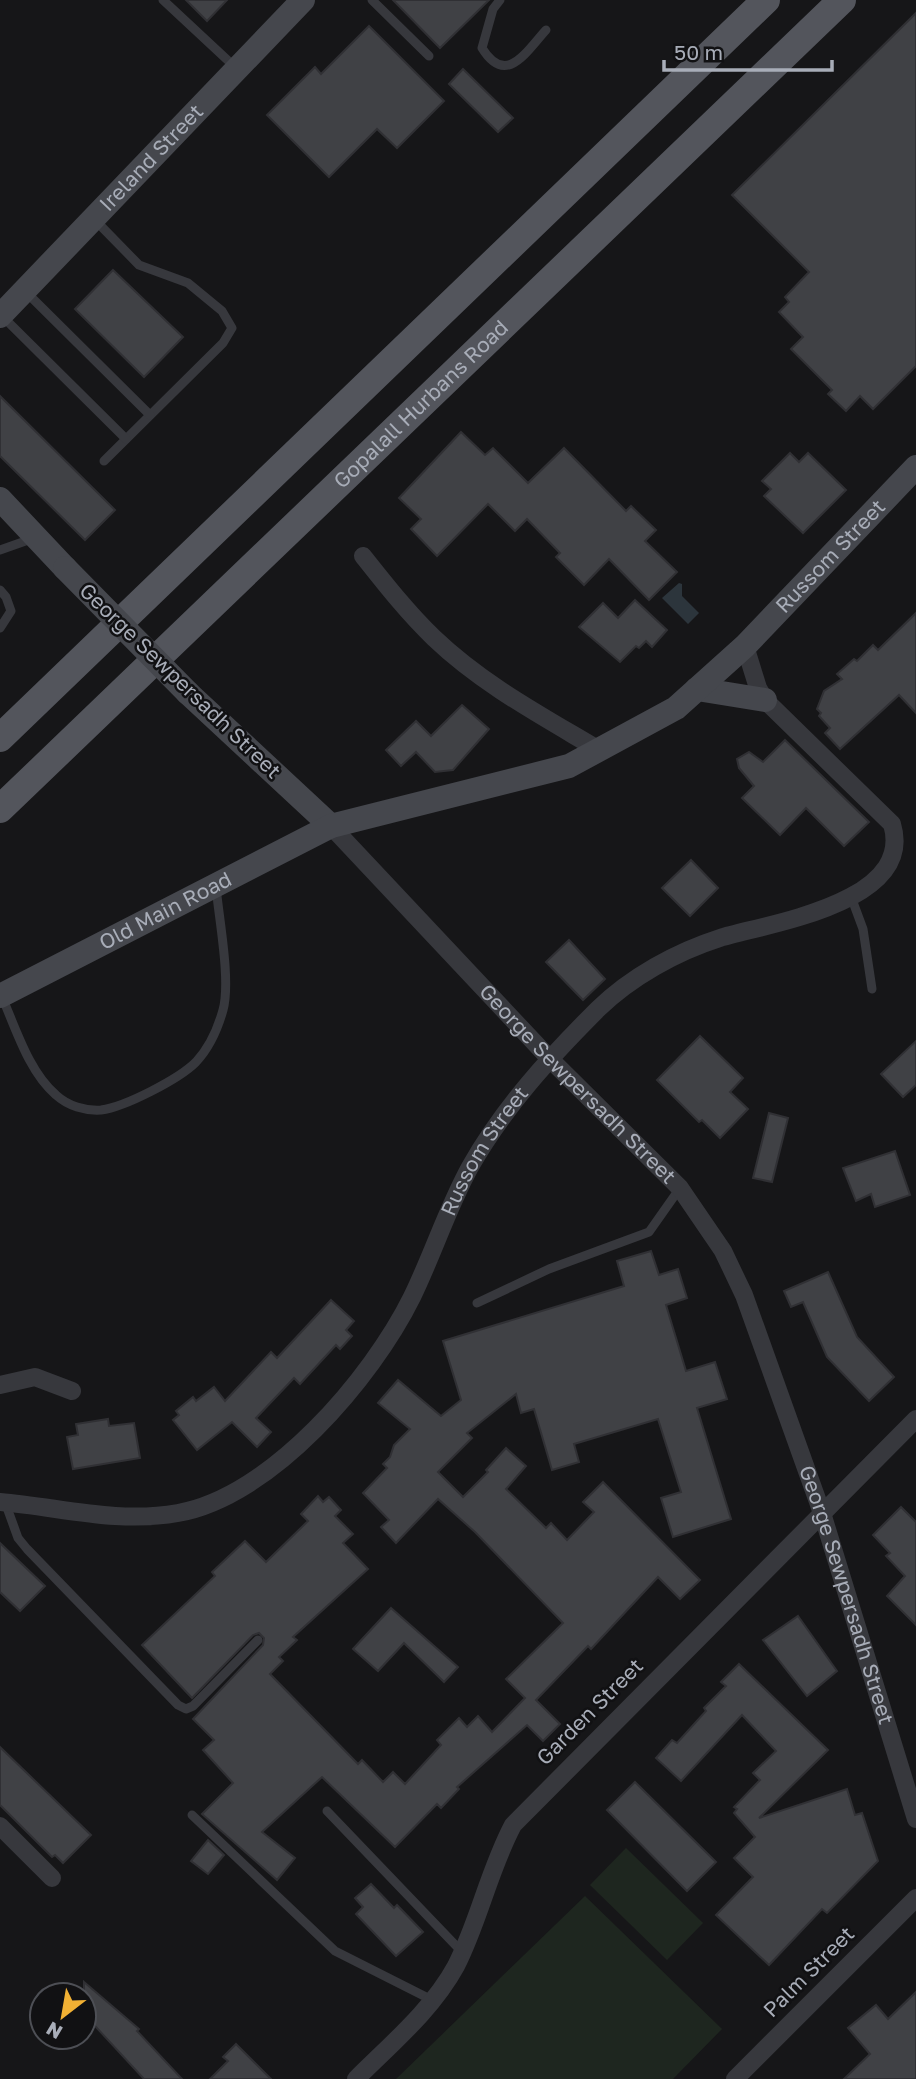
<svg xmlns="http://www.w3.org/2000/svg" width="916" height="2079" font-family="'Golos Text',sans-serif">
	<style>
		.green { fill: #1e261f }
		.water { fill: #2c353c }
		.building { fill: #404145; stroke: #303034; stroke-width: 2 }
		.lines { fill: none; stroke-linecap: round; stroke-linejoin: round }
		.lane { stroke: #37383d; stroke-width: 9 }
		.street { stroke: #37383d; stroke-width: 18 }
		.secondary { stroke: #45474d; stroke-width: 24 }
		.primary { stroke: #53555c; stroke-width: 28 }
		.secondary-bridge { stroke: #45474d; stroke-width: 24 }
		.labels { text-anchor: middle; stroke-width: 5; stroke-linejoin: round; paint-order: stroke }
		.street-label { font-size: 21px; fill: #a8adb8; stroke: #111113 }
	</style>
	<rect width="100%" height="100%" fill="#161618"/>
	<g class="green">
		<polygon points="626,1848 703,1923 667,1960 590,1885"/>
		<polygon points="585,1896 722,2029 673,2079 396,2079"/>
	</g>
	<polygon class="water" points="679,583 682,584 682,596 699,613 688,624 662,598"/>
	<g class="building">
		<polygon points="186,0 227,0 207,21"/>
		<polygon points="393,0 489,0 440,48"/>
		<polygon points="916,13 916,366 873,409 860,396 846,411 828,394 832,390 791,349 803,337 779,312 789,302 785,297 809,272 732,195"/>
		<polygon points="369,26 444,101 397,148 377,129 329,177 267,115 315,67 321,74"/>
		<polygon points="463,69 513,118 498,132 449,84"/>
		<polygon points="113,270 183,337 144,377 75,309"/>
		<polygon points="0,396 115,510 85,540 0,456"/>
		<polygon points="461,432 485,455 493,448 528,483 564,448 626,511 631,506 656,530 645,541 677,572 649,600 609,559 584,585 556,557 560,553 527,519 515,531 488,504 437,556 411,529 421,519 399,498"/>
		<polygon points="790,453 799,462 808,453 846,490 803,533 764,496 771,489 762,481"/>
		<polygon points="635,600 667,630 652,647 646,641 639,648 636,646 620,662 579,627 603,603 618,618"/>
		<polygon points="916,613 916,713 899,695 840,749 825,733 830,728 819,716 821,713 817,709 824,691 842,679 837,674 854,659 857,661 873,645 878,650"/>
		<polygon points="462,705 489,729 453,770 435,772 416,752 401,766 386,750 416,721 431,736"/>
		<polygon points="785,740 869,822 844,846 806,808 780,835 742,798 754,786 739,768 737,759 749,752 763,762"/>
		<polygon points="691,860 718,888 690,916 662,888"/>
		<polygon points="569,940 605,979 583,1000 546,962"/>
		<polygon points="700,1036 743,1078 730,1092 748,1109 720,1138 702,1120 699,1122 657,1080"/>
		<polygon points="916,1041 916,1085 903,1097 881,1074"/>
		<polygon points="769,1113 788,1118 772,1182 753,1178"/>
		<polygon points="895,1151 910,1195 875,1207 871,1194 856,1201 843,1168"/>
		<polygon points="651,1251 659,1275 678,1269 687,1298 666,1305 686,1371 715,1362 727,1399 697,1408 731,1519 673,1537 661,1498 681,1492 658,1419 574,1444 579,1462 552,1470 534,1409 521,1413 516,1394 467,1433 472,1438 438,1472 463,1497 488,1472 486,1470 506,1448 526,1466 506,1489 546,1528 551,1523 567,1540 594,1512 583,1502 603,1482 700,1580 680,1599 658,1577 591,1649 588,1646 536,1700 560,1724 543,1741 527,1725 457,1787 459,1789 441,1808 437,1804 395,1847 322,1777 262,1832 295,1858 277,1880 202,1814 233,1783 203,1750 214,1740 193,1719 263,1645 264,1638 259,1633 253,1635 192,1698 142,1645 215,1576 212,1572 245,1541 266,1562 308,1521 301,1514 318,1496 323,1502 329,1497 341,1510 335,1516 353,1534 343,1543 368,1569 293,1637 297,1640 279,1657 283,1661 270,1674 358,1764 362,1760 383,1782 393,1772 405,1784 441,1745 437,1740 459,1718 467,1727 478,1716 492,1732 525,1698 506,1679 563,1623 475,1532 438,1499 396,1543 381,1527 389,1520 363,1493 387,1468 383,1464 390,1457 394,1445 410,1429 378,1403 398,1380 441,1416 461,1400 443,1341 624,1286 617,1261"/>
		<polygon points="828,1272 857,1337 894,1377 869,1401 827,1357 803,1302 791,1307 784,1291"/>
		<polygon points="331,1300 354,1321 346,1330 352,1336 340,1349 336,1345 300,1384 294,1378 256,1418 271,1432 257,1447 232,1422 197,1450 173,1420 179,1415 176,1411 193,1397 196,1401 214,1387 225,1401 271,1352 277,1358"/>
		<polygon points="108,1419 109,1426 134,1423 140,1458 73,1469 67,1437 78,1435 76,1424"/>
		<polygon points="901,1507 916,1522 916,1625 887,1596 905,1576 886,1556 890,1553 873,1535"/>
		<polygon points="0,1543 45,1586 20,1611 0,1592"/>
		<polygon points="391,1608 458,1667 444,1682 404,1643 378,1671 353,1649"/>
		<polygon points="798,1616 837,1671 807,1696 763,1640"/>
		<polygon points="739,1664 828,1750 759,1818 847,1789 855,1815 862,1813 878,1861 827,1913 822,1909 769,1965 716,1915 753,1877 734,1858 755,1837 734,1813 737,1809 734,1807 760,1780 753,1773 776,1751 742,1715 681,1781 656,1758 672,1740 677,1743 706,1711 704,1708 726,1686 721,1682"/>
		<polygon points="0,1747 91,1835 63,1863 55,1855 52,1857 0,1805"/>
		<polygon points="635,1782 716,1862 687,1891 607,1810"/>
		<polygon points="208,1840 224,1855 208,1874 191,1861"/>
		<polygon points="371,1884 394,1908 397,1905 423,1932 396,1956 356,1914 363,1907 355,1898"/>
		<polygon points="84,1982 139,2029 137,2031 182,2079 144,2079 84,2014"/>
		<polygon points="916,1992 916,2079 844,2079 870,2054 848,2028 876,2005 888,2019"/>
		<polygon points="236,2044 271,2079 210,2079 228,2061 223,2057"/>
	</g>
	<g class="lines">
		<g class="lane">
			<polyline points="163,0 236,68"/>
			<polyline points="372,0 429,56"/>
			<path d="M 500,0 L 493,9 L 482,48 C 506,87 526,52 546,30"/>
			<polyline points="95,220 139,265 188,283 222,311 232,328 223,343 104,461"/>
			<polyline points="25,291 150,415"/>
			<polyline points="3,317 126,439"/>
			<polyline points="0,550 34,538"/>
			<polyline points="0,590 6,597 11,611 0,628"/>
			<polyline points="853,902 863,929 872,989"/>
			<path d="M 2,997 C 16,1029 29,1072 56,1095 C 68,1106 85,1111 101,1110 C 125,1107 179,1079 196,1062 C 209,1048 218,1028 223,1010 C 231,981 219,919 216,887"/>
			<polyline points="477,1303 549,1269 649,1232 680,1188"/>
			<polyline points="5,1502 18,1538 27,1549 178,1705 186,1709 193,1706 258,1640"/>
			<polyline points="327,1811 462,1952"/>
			<polyline points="192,1815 335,1951 434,2001"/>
		</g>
		<g class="street">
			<path d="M 363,556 C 386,585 408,613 434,638 C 482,684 542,716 599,750"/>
			<path id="s1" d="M 331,826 L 549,1058 L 680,1188 L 723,1251 L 744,1295 L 822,1513 L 916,1819"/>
			<polyline points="0,1385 35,1377 72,1391"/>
			<path id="s2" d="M 0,1502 C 60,1507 117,1524 178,1513 C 271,1497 372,1378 412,1297 C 433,1254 447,1209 470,1167 C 504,1107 550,1057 598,1009 C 631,977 676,952 720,938 C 764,924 916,904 892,824 L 765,700 L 758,688 L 745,646"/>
			<polyline points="0,1826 52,1878"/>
			<path d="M 356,2079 C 391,2044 432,2010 456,1966 C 479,1921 489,1870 513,1825 L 916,1419"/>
			<polyline points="735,2079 916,1898"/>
		</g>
		<g class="secondary">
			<path id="s3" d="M 0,316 L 303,0"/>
			<polyline points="0,499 65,568"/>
			<polyline points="697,689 765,700"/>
			<polyline points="188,693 331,826"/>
			<path id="s4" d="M 0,996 L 331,826 L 569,766 L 676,708 L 745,646 L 916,467"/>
		</g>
		<g class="primary">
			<polyline points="0,738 766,0"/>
			<path id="s5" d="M 0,809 L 842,0"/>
		</g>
		<polyline class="secondary-bridge" points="65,568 188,693"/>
	</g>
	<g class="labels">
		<g class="street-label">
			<text dy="7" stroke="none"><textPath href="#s3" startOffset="219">Ireland Street</textPath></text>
			<text dy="7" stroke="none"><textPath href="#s5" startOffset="584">Gopalall Hurbans Road</textPath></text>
			<text dy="7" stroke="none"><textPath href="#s4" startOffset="956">Russom Street</textPath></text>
			<text transform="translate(180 681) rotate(44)" y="7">George Sewpersadh Street</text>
			<text dy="7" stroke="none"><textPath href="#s4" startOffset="186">Old Main Road</textPath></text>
			<text dy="7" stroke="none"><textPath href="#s1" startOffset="357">George Sewpersadh Street</textPath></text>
			<text dy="7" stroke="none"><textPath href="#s2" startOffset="670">Russom Street</textPath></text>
			<text dy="7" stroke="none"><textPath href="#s1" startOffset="945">George Sewpersadh Street</textPath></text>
			<text transform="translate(590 1712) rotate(-45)" y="7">Garden Street</text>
			<text transform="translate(809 1972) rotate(-45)" y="7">Palm Street</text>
		</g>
	</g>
	<g transform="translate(63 2016) rotate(211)"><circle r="33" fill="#111113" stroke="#4d4f55" stroke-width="2"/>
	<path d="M0-5L12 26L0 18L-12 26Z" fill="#f2b134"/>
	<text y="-10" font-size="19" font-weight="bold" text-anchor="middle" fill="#a8adb8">N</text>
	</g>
	<path d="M664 60v10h168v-10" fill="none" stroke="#a8adb8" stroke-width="3.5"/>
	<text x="674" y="60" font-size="21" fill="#a8adb8" stroke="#111113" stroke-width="5" paint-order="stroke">50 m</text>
</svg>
